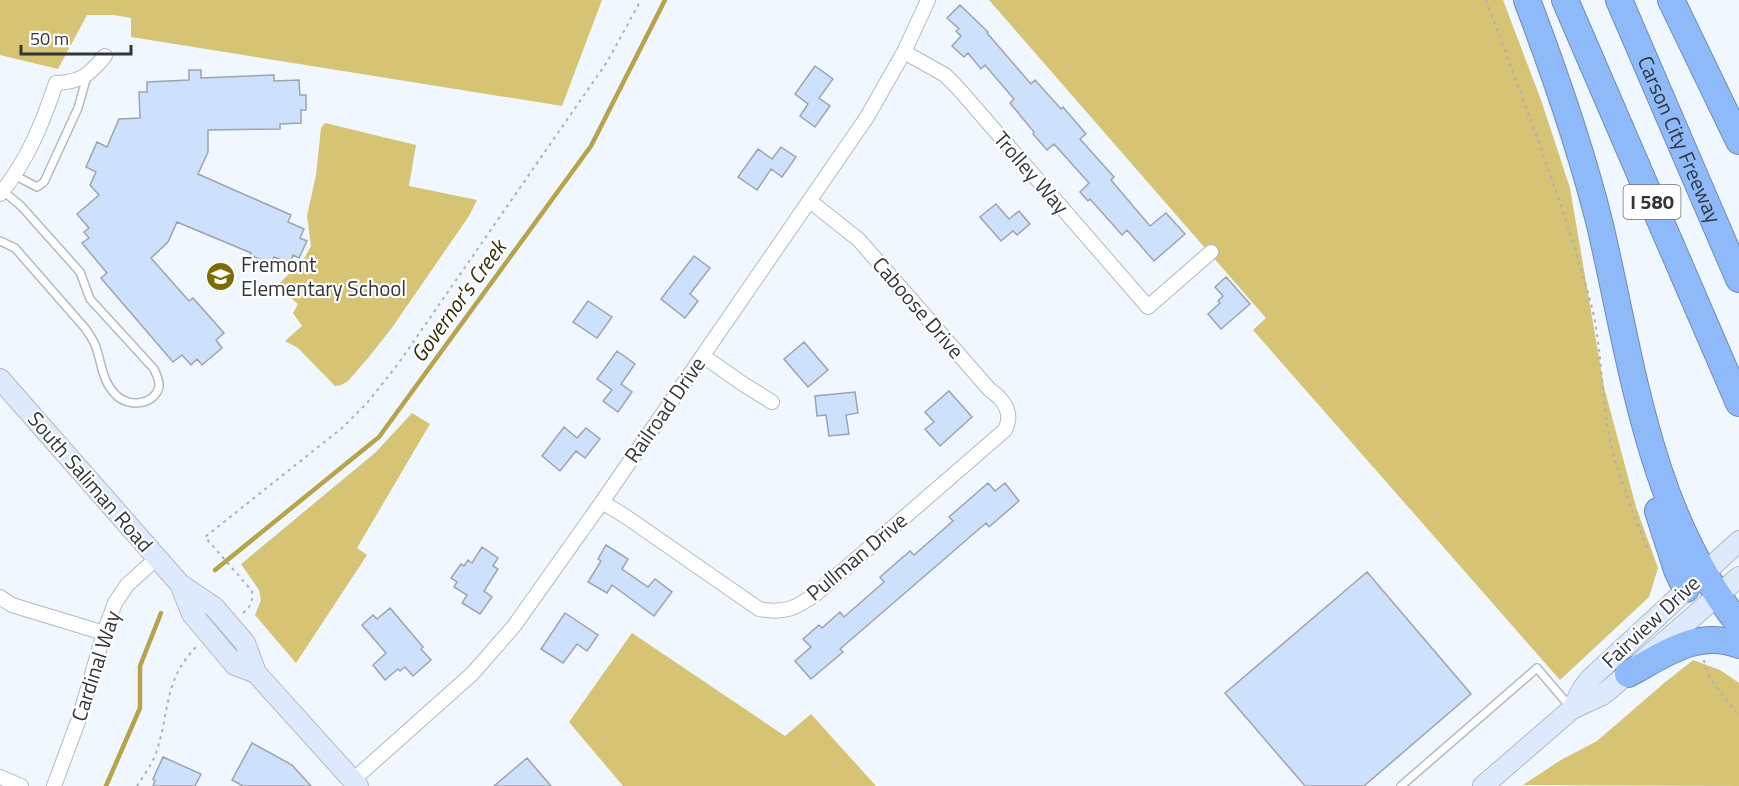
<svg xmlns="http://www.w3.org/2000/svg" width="1739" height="786" viewBox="0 0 1739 786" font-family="'Titillium Web',sans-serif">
<rect width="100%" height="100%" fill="#f1f7ff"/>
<path fill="#d6c373" d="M0,0H602L562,106L131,37V18L114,15H87L58,69L0,55Z
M989,0H1503L1541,100L1570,188L1604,387L1636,507L1658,568L1649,597L1560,680L1253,330L1266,318Z
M325,123L416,145L409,186L477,200L469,216L391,329L368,358L348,381L341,385L335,386L298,348L285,341L302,326L293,313L298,304L277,286L304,259L311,246L307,216L316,175L321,128Z
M412,413L430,424L357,548L367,555L296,663L255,615L261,600L259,590L241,564L376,452Z
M632,633L785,736L811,714L876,786H623L569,722Z
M1693,660L1720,670L1739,683V786L1523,785L1561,760L1597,741L1663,684Z"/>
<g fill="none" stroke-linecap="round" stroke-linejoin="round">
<path stroke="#b7a34b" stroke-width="4.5" d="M215,570L379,437L591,146L665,0
M106,786L140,708V666L161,613"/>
</g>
<path fill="#cde0fc" stroke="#9da4ad" stroke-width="1.5" d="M960,5L988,32L987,33L1031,84L1035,80L1061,109L1063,107L1086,134L1080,139L1114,177L1111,180L1150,226L1166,213L1185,234L1154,261L1127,230L1122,235L1090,199L1088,201L1080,192L1089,183L1054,144L1047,150L1033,134L1034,132L1010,103L1014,99L985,65L981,69L968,53L964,57L952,46L961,36L956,31L959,29L947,18Z
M815,66L833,79L819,98L830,106L815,127L800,116L808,104L795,94Z
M189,70H201V78L274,75V81L299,80L300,95H306V110H301V123L280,124V129L208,130V152L198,174L291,215L288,222L304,229L300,238L307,241L299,258L293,255L290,263L274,257L271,264L250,255L251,253L177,222L168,242L151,258L189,301L193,298L224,333L216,340L222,348L202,365L197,359L191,365L182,355L173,362L101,278L107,273L82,243L89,238L84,232L89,228L77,214L99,195L90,185L96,172L86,167L97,142L107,147L119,119L140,118L139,92H147V82L189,80Z
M781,147L796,157L782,177L771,169L757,190L738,177L758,149L772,159Z
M996,204L1009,219L1019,211L1030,224L1017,235L1013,231L1001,241L980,217Z
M694,256L710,268L690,294L698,301L685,318L661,299Z
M1226,277L1250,304L1221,329L1208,314L1220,303L1218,301L1223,296L1215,287Z
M588,301L612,317L597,338L573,322Z
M804,342L828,370L808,387L784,359Z
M617,351L635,364L621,384L632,392L618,412L603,401L612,390L597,379Z
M949,391L972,417L940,446L925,429L934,422L925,412Z
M855,392L858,413L846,415L849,434L829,436L826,415L817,416L815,396Z
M564,427L577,438L586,428L600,439L585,458L576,451L560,471L542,456Z
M988,483L995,491L1005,483L1019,501L989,527L986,523L942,561L840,649L843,652L811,679L795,661L811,647L803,639L819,625L822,628L840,612L844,617L884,582L880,577L910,551L914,555L953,521L949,517Z
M606,545L628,559L622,569L648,587L655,579L672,592L654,616L612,585L607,593L588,582L601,561L598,559Z
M482,547L498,558L493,566L498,569L484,591L492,597L480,614L462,603L467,595L454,587L457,582L451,578L461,564L464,566L468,560L472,563Z
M1367,572L1471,694L1364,786H1305L1225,693Z
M390,608L423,647L421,649L431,660L413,676L405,667L400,671L398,669L385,680L373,665L386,653L362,625L373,615L377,619Z
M565,613L598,635L587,651L577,644L563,663L541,649Z
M252,743L292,765L311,786H243L232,780Z
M163,757L201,774L195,786H153L155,781L153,779Z
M527,758L551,786H494Z"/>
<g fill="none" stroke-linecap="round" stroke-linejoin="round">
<defs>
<path id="service" d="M14,175L37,187L44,182L78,108L87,76
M0,241L15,248L84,327C89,333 93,340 96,347C102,365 102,381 116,395C127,407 154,406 159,387C160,381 156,374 154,369L90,299L80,272L21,206L3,191
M1401,786L1537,668L1571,708"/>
<path id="minor" d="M904,52L945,75L958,88L1148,307L1211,252
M0,194C27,162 43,122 56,83C81,82 89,75 105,56
M703,356L743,384L772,402
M602,502L625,516L759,609C786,614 796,608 817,593L1005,430C1014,412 1003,399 989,389L859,240L810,201
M0,597L12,605L104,633
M0,777L21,786
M353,780L472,674L514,626L602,502L867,117L904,52L928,0
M54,786L80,716L104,633L115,603L127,585L157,558"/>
<path id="secondary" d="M0,379L180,584L214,607L245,643L256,673L358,786
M180,584L192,614L235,665L256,673
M1572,709L1583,688L1591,678L1739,541
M1483,786L1572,709L1602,695L1611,688L1739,577"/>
<g id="motorway">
<path d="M1527,0C1555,74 1581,148 1600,225C1632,361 1648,511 1739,624"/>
<path d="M1565,0L1739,403"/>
<path id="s1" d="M1619,0L1739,279"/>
<path d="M1671,0L1739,141"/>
<path d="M1658,511L1677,570L1686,589"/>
<path d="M1628,674C1664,655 1696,629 1739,645"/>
</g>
</defs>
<use href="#service" stroke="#b3b9c3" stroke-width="10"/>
<use href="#minor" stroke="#b3b9c3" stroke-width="16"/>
<use href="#secondary" stroke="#b3b9c3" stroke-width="22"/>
<use href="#motorway" stroke="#6e8bb6" stroke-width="28"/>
<path stroke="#acb1b7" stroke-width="2" stroke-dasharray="3 4.5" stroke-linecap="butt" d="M1486,0C1523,101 1563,201 1591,304C1602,346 1601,393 1609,435C1617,475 1633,512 1648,550
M243,613C251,607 253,600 252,591L205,537L342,428L367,403L398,364L607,62L641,0
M1704,660C1706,679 1728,700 1739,716
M137,786C143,776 152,765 156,753C170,712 163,680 197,646"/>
<use href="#service" stroke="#fff" stroke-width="7"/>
<use href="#minor" stroke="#fff" stroke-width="14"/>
<use href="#secondary" stroke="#ddeafe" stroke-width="20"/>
<use href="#motorway" stroke="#8ebafa" stroke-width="26"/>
</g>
<defs>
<symbol id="school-disc" viewBox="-11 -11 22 22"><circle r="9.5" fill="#7e6b04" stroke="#fff"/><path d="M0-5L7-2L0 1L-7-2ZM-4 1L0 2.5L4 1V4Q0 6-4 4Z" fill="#fff"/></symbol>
</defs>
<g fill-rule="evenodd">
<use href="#school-disc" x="204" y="260" width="33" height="33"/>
</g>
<g text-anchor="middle" stroke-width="4.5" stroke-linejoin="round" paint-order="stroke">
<rect fill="#fff" stroke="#707274" stroke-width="1.5" x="1623.5" y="185" width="57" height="34" rx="4.5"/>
<g font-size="20" font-weight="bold" fill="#323539">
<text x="1652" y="209">I 580</text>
</g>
<g font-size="21" fill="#323539" stroke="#fff">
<text dy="7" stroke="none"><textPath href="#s1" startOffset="152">Carson City Freeway</textPath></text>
<text transform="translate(1031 173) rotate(49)" y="7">Trolley Way</text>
<text transform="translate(918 308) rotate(49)" y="7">Caboose Drive</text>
<text transform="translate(665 410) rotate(-55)" y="7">Railroad Drive</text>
<text transform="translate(90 482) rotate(49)" y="7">South Saliman Road</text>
<text transform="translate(857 557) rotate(-40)" y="7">Pullman Drive</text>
<text transform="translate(1651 622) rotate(-43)" y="7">Fairview Drive</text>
<text transform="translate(96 666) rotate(-72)" y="7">Cardinal Way</text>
</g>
<g font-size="21" fill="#323539" stroke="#fff" text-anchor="start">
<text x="241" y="272">Fremont<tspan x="241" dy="24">Elementary School</tspan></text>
</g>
<g font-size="22" font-style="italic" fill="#332a03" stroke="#fff">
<text transform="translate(458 301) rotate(-54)" y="8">Governor's Creek</text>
</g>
</g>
<path d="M21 45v9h110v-9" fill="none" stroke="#323539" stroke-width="3"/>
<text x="30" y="45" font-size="18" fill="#323539" stroke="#ffffff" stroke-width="4.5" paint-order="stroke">50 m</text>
</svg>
